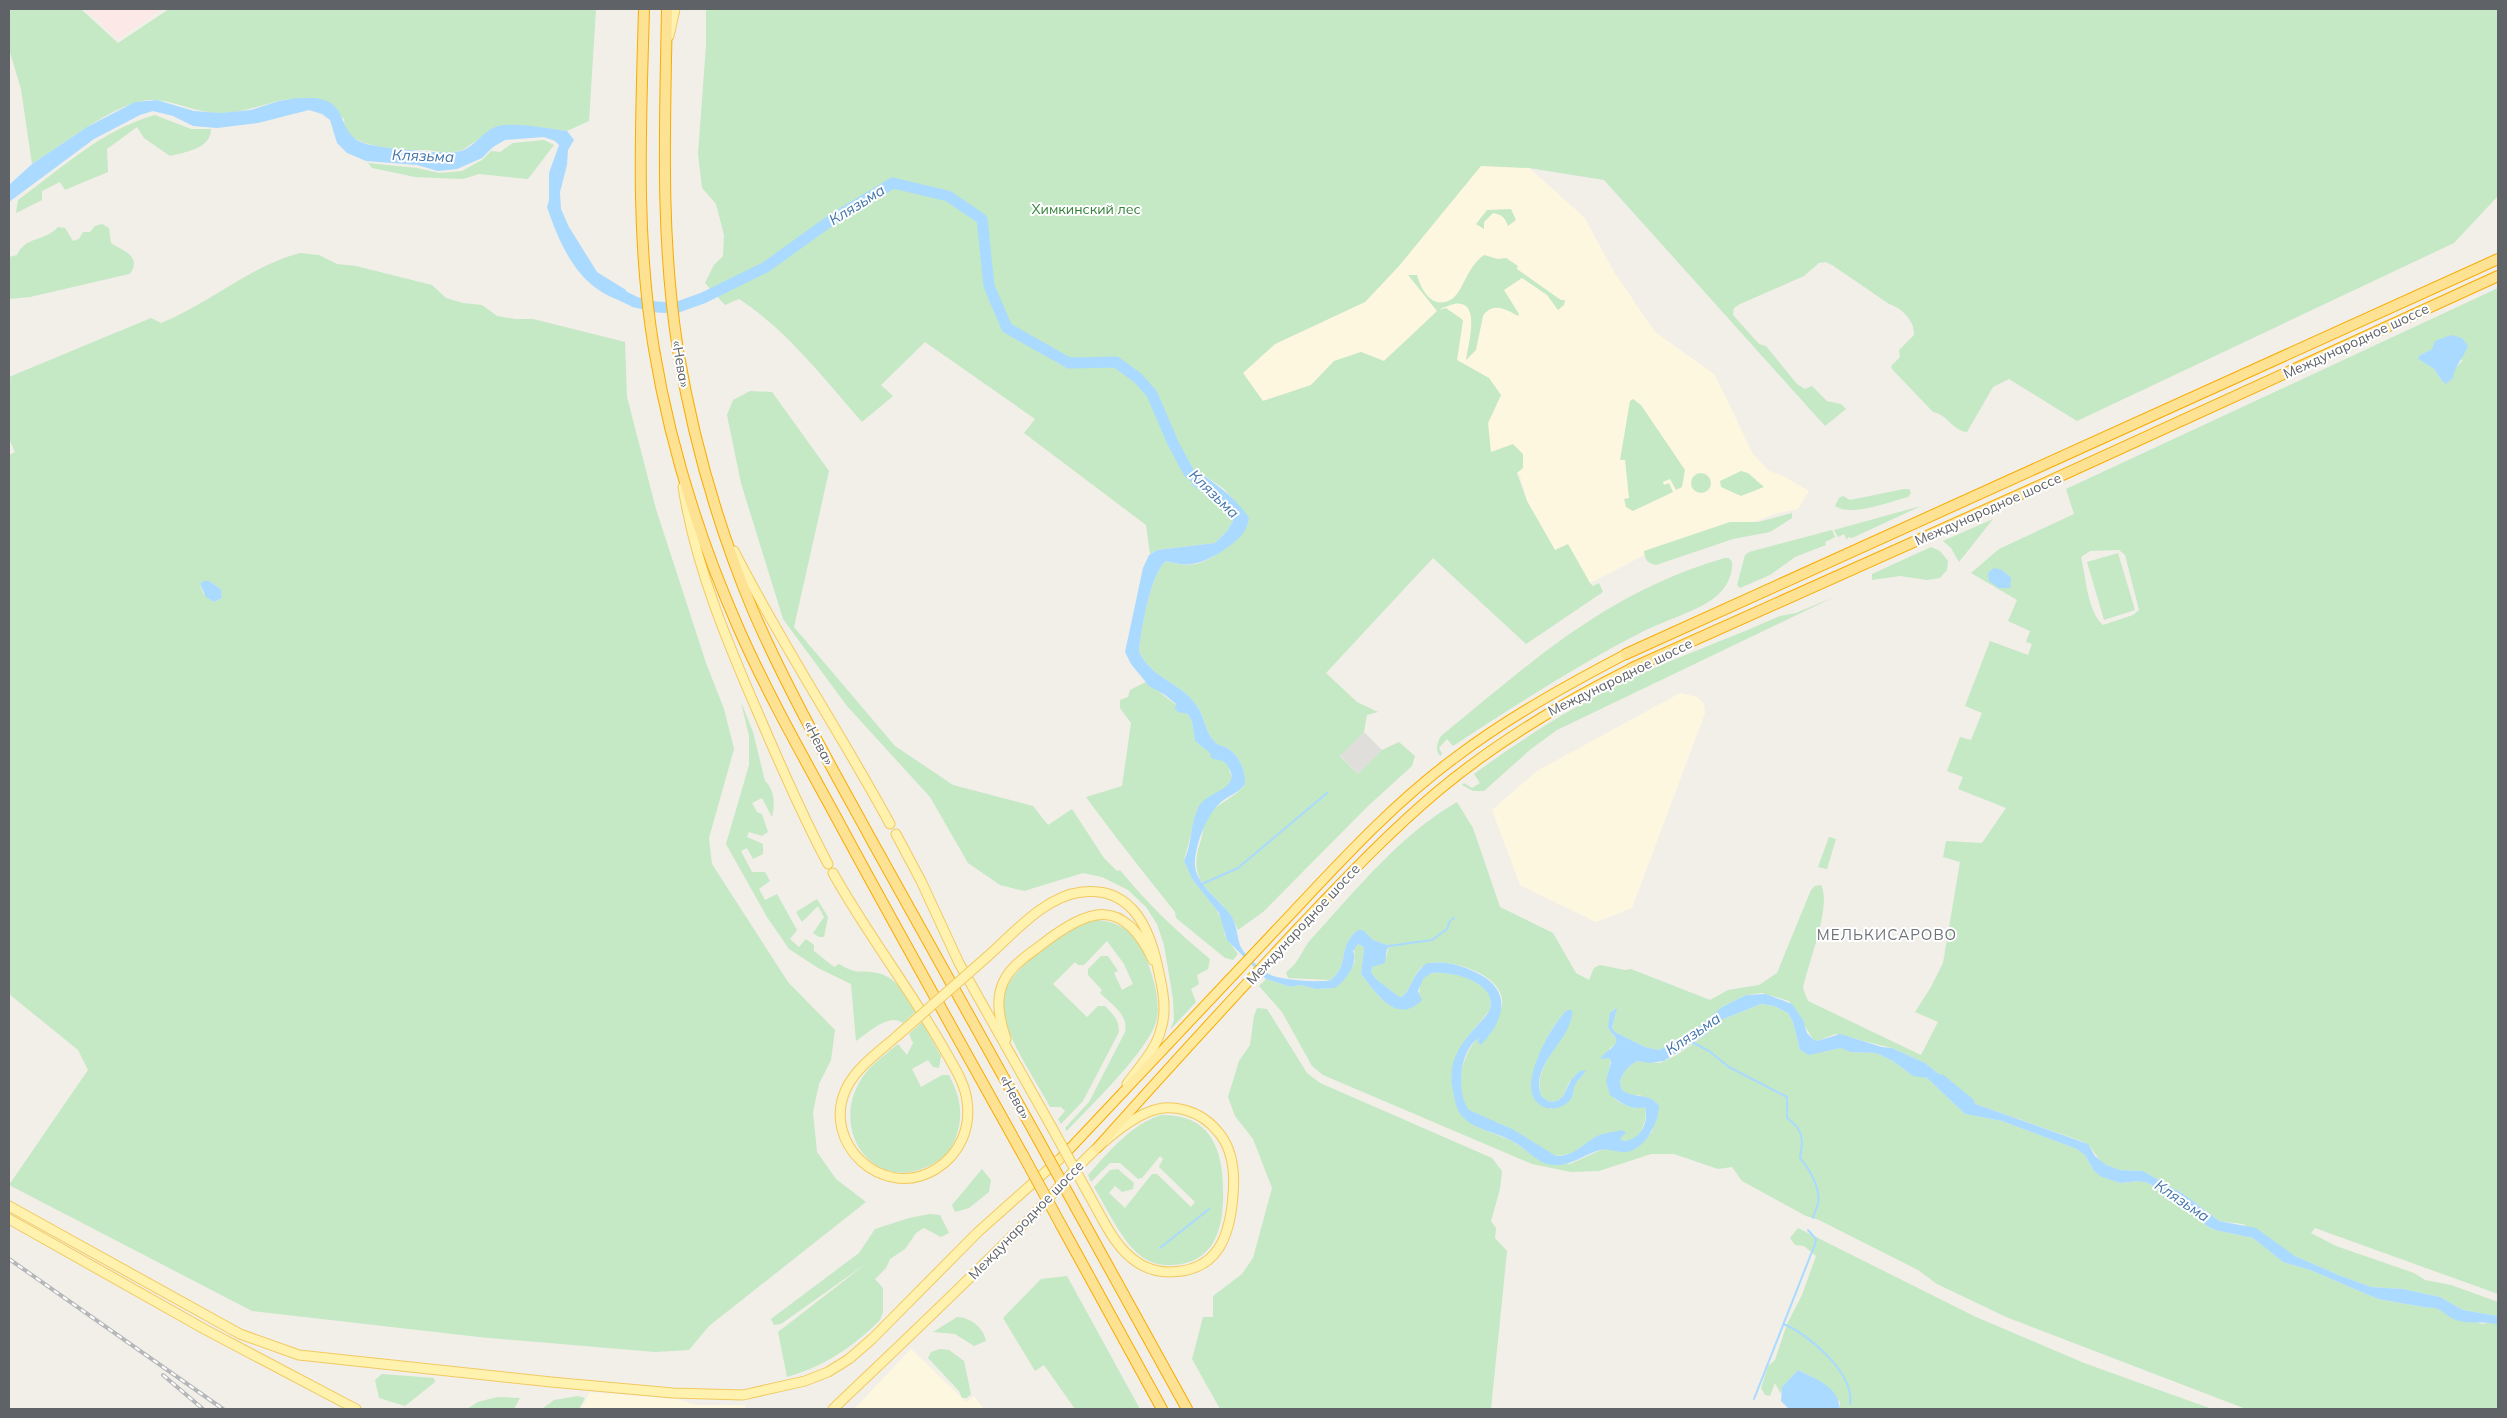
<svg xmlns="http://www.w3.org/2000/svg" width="2507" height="1418" viewBox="0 0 2507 1418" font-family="Mulish,sans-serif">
<rect width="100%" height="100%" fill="#f1efe8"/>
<path fill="#fef7e0" d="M1481,165L1529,168L1584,217L1614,272L1655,332L1715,375L1753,454L1769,471L1783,476L1809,491L1798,509L1775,514L1700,541L1666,544L1590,583L1568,544L1555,550L1527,501L1520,476L1490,453L1488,423L1501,395L1489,378L1457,360L1463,321L1403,343L1384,361L1361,352L1334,361L1311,385L1262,401L1243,373L1275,344L1365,302L1399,266Z
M1680,693L1697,697L1704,704L1705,713L1632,908L1596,922L1520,885L1492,810L1537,771Z
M911,1349L966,1402L974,1396L984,1409H854Z
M590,1392L677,1399L696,1405H744L747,1409H581Z"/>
<path fill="#e0deda" d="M1364,732L1382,750L1358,774L1340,755Z"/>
<path fill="#fce8e6" d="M86,9H162L118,39Z"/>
<path fill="#c5e8c5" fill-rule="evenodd" d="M9,9H81L118,43L169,9H596L589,121L567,131L528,126L495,127L463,150L448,153L428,150H394L364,143L352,137L345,129L344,119L320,99C306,99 292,98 278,101C259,106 243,112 223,113C199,114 178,102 156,100C121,97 62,146 32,164L21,89L9,49Z
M706,9H2498V196L2454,243L2077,421L2009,379L1993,387L1967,432C1953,431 1947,414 1933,412L1892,369L1891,366L1900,357L1899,350L1914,335C1915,321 1902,308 1889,304L1832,265L1826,262L1819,263L1804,276L1740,304L1734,308L1733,315L1759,344L1766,346L1797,384L1805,389L1812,386L1827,401L1841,404L1846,409L1825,426L1604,180L1529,168L1481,166L1399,266L1365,302L1275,344L1243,373L1263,401L1311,385L1334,361L1361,352L1384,361L1437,311L1408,275H1417C1421,290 1433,311 1452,299C1464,290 1466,268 1484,255L1498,259L1506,258L1518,266L1517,269L1561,300H1565L1564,305L1558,310L1547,295L1522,278L1504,290L1519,314L1518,316C1507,310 1493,301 1483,316L1476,350L1466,360C1468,344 1482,299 1454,304C1448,306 1444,307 1439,310L1446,308L1463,320L1457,360L1489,378L1501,395L1488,423L1491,452L1513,444L1523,454V468L1517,473L1527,501L1555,550L1568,544L1590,583L1593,586L1599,583L1603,592L1526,644L1433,558L1326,673L1357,702L1378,712L1367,715L1364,732L1340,756L1358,774L1382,750L1399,742L1415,756L1412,766L1368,806L1263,912L1238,930C1225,892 1184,891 1200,843C1203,835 1203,825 1207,817C1217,802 1235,799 1245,784C1246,772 1240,757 1230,750C1225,745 1219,747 1214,741C1205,731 1204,716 1197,706C1181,682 1150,678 1139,651C1141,630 1150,574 1166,561C1210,575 1223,547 1249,518L1224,489L1201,473L1191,484C1207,493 1224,504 1233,521L1227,531L1215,543L1157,550L1150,554L1146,525L1024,433L1035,419L925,342L881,385L893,396L862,422C824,379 787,330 739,299L725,305L705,283L714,265L723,256L724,235L716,204L702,188L698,154L706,46Z
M155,115L191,129H211C211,149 185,152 170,156L144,138L137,127L107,149L108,172L65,190L60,182L42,191V200L16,213L18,200C61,169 103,129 155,115Z
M544,140L554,145L528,179L479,174L463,179L415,177L372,168L368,163L417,168L439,173L462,171L482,160L491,151L500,152L513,143Z
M1511,209L1516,220L1508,226C1505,217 1502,215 1493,213L1484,222V229L1476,224L1487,210Z
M102,224L109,228L111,243C121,250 140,255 132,271L129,274L30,297L9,299V257L17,255C25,236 45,242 58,227L65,228L73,241L79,239L83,232H90L95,226Z
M300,253L319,255L337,264L356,266L432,285L446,298L463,303L482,305L497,316L515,319H533L625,342L627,397L656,509L706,663L724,709L734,749L709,838L712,864L788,982L835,1030L831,1060L819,1084L813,1112L817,1152L836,1179L866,1202L709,1326L689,1350L655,1352L479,1337L252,1311L9,1185L88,1070L78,1050L9,994V455L15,452L9,439V377L151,318L161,323C209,304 250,266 300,253ZM203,581H209L221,589L222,598L214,602L203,593L200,585Z
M2498,288V1294L2315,1228L2311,1233L2336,1246L2414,1273L2425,1280L2451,1285L2498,1302V1316L2463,1310L2440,1297L2403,1289L2371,1287L2341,1276L2295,1256L2243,1224L2219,1221L2185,1195L2143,1171L2120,1170L2110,1167L2102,1163L2091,1148L2084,1142L1970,1102L1955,1092L1944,1078L1925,1063L1892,1048L1835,1034L1817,1041L1813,1039L1789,1001L1762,993L1746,995L1722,1007L1691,1034L1659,1050L1645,1047L1615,1032L1612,1029L1616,1007L1613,1010L1608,1027L1616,1039V1044L1609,1049C1609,1054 1611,1060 1610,1064C1607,1082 1603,1094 1623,1104C1632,1108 1636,1109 1645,1106C1649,1121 1637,1150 1619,1138L1618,1131L1595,1137L1575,1153L1556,1156C1541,1153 1526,1138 1513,1130C1500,1122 1483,1120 1470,1111C1450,1096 1463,1051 1479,1037L1489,1036L1502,1006C1507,976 1454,959 1431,963C1412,967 1414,987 1402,997L1398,996L1376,979L1371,972L1372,967L1386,958L1389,946L1373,940L1358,930C1337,947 1350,964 1331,980L1288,978L1286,972C1300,963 1302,948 1313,937C1357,889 1400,835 1457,802L1473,828L1500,907L1553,933L1576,973L1589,980L1594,968L1600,965L1625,970L1631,969L1710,1000L1728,990L1759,985L1777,973L1811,890L1815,886L1821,885C1832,906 1808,963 1803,988L1808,1001L1921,1055L1938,1022L1915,1012L1931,987L1943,963L1960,862L1943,857L1946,841L1982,843L2006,808L1958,789L1963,777L1947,771L1960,737L1971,740L1982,713L1965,706L1990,641L2028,655L2032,644L2026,642L2030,631L2008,621L2017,600L1971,573L1999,549L2074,514L2066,489ZM2432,349L2463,360L2453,371V378L2442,381L2434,369L2418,359L2420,355ZM2119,550L2125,555L2139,610L2133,615L2103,625C2087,611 2086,577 2081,557L2090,551ZM1567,1010H1572C1570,1038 1529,1068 1542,1097L1550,1102C1565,1101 1564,1091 1570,1081L1585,1073L1575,1084L1572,1098L1551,1109L1531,1088C1534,1064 1549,1027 1567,1010Z
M750,391L772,392L829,471L794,627L895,746L953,785L1033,806L1048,825L1072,809L1104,858L1117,871L1120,870C1147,903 1176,931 1210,959L1208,969L1197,975L1199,984L1191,989L1196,1002L1170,1030L1174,1020L1173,999L1164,945L1157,924L1146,907L1128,890L1102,877L1083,873L1024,891L1000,885L968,863L930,797L847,706L783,619L741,483L727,415L733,400Z
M1633,399L1641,405L1685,470L1682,487L1676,490L1670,479L1663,482L1664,485L1669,483L1673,492L1633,511L1626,507L1624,499L1629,498L1625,460H1620L1630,401Z
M1741,471L1748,473L1764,487L1741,496L1721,487L1720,481Z
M1691 483a10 10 0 1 1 20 0a10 10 0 1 1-20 0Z
M1904,489H1909L1911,493L1908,497C1889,502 1852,517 1835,506L1839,498L1843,496L1850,500Z
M1921,506L1852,538L1848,537L1847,540L1844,534L1838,537L1834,530Z
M1792,513V518L1770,532L1733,539L1656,565C1647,563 1645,560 1644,551L1730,522H1758Z
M1993,519L1959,562L1951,548L1943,541Z
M1832,530L1835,537L1825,542L1826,545L1795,557L1770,575L1740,588L1737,585L1745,555L1749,552Z
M1931,547L1940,551L1948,561L1947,570L1940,578L1927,580L1900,576L1872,580V574Z
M2118,553L2135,610L2104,620L2087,562Z
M1725,558H1729L1732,562C1733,576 1725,590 1714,598C1696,612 1663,621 1642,632C1577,665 1515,706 1453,746L1447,739L1439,748L1442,754L1440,756C1435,749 1437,743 1441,736C1534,660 1607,592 1725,558Z
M1834,597L1557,730L1531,749L1484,791H1473L1462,785L1464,783L1472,788L1480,783L1474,774C1523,738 1575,705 1630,679C1679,656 1731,638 1780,616L1796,613Z
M1146,682L1188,714L1192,722L1195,741L1228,765L1232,779L1227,786L1197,810L1184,861L1192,879L1216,909L1223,922L1225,936L1238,954L1233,960L1225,958L1176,918L1175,912C1145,874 1115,837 1086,797L1122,786L1131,723L1120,708V700L1128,697L1130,690Z
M741,702L753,732L765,781C775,790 775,805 772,817L762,798L752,803L757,812L762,814L768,832L762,836L749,832L747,837L763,844V854L753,859L747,848L741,851L752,872H765L770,881L759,889L765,900L777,894L797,930L790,939L799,947L806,939L814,945V951L834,967L839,964C859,976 858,969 877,973C896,976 907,997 915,1012L903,1023C889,1012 868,1033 856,1041L851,984L818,968L789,949L767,917L726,844L749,765V736Z
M1829,837L1836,839L1827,869L1818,867Z
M817,899L828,917L824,937H819L813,933L824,917L818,906L802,922L796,912Z
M1096,920C1119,921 1137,933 1145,955C1152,973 1162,1003 1156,1022C1147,1052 1090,1106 1067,1131L1065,1128L1089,1102L1125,1032C1129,1015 1112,1005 1100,993L1102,990L1088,975V969L1101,956H1108L1118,971L1114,973L1122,990L1133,984L1124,964L1107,941L1084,965H1078L1075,962L1053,984L1087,1017L1098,1006H1105C1113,1015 1119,1019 1119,1032L1083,1101L1061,1124L1058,1119L1065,1111L1061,1107H1050C1036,1080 999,1029 1003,999C1006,979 1023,966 1037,954C1056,939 1072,926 1096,920Z
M1358,944L1364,947L1361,974C1375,992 1393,1021 1419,1003C1420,991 1417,979 1431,973C1447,971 1486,978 1490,998C1491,1002 1490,1007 1490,1010L1468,1036L1451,1079L1477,1127L1512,1141L1540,1160L1570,1164L1603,1149H1634L1652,1132L1659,1110L1640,1095L1631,1096L1623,1091C1615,1079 1627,1067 1637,1061L1660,1063L1677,1055L1705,1035L1721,1020L1761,1004L1774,1006L1788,1013L1793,1022L1800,1050L1823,1052L1841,1048L1850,1052L1876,1053L1893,1061L1909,1073L1927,1078L1965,1114L2002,1121L2077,1149L2085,1155L2094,1171L2120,1183L2139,1181L2148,1183L2175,1199L2207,1226L2215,1230L2253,1238L2283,1262L2310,1270L2378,1299L2429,1308L2434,1306L2482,1324L2491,1322L2498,1325V1409H2246L2006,1317L1937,1284L1918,1270L1819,1220L1806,1216L1742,1181L1732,1167L1718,1169L1674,1154H1651L1599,1171L1571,1172L1532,1164L1323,1075L1312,1066L1282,1012L1259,986L1266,979L1291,987L1301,985L1316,989L1335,988L1345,978L1355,962L1354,948Z
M1257,1008L1267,1009L1307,1073L1320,1083L1492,1158L1502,1171L1500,1189L1491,1221L1496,1228L1495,1238L1507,1251L1491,1409H1220L1192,1359L1203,1317H1213V1296L1242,1274L1253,1258L1272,1188L1253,1139L1235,1116L1228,1097L1239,1061L1250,1045L1254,1016Z
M922,1022L941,1056L939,1068L933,1067L928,1060L912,1069L921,1087L942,1075H949C960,1096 964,1115 956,1137C951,1151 943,1158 931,1165C873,1195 828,1129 862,1078C871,1064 885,1055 898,1044L907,1055L913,1043L909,1034Z
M1161,1115C1209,1114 1223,1147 1223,1190C1224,1226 1216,1263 1173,1265C1161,1266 1150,1263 1141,1256C1122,1242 1106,1207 1094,1187L1110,1170L1118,1169L1134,1183L1133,1189L1122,1192L1115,1186L1109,1193L1125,1208L1152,1174H1157L1191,1207L1195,1202L1159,1167L1163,1159L1160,1156L1142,1178L1138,1179L1120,1163H1110L1091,1182L1088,1175C1109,1152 1130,1125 1161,1115Z
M982,1169L991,1180L989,1192L969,1208L955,1212L952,1205Z
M930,1214L940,1215L949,1233L941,1237L924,1228L916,1233L905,1249L890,1259L886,1268L875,1279L883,1288V1312L880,1320C853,1347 825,1366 787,1377L778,1332L867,1263L781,1324L774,1325L771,1319L859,1253L875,1229L909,1218Z
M1798,1228L1976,1317L2084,1363L2212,1409H1840V1402L1811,1376L1798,1370L1782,1387L1781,1394L1775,1383L1770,1396L1765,1395L1761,1388L1768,1366L1775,1360L1787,1324L1802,1295L1816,1256L1804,1246L1795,1245L1790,1238Z
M1067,1276L1140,1409H1075L1044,1365L1035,1371L1003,1318L1041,1279Z
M957,1317C970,1317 984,1328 986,1341L974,1346L955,1334L933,1332Z
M940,1349L949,1350L964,1361L971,1394L967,1398H962L959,1391L928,1358L931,1352Z
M382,1374L434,1378L435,1382L405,1406L379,1398L375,1380Z
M578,1396L585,1398L579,1409H542L554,1400Z
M497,1397L520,1398L514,1409H467L478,1402Z"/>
<path fill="#aadaff" d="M297,98C304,99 313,97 320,99C350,105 336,135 366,144C381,148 451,156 464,150C475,145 483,132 495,127C511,121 549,129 567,131L574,140L568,150L567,165L560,192L561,209L569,227L597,272L626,290V302C580,291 561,248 547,207L549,200V173L559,145L555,141L544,137L505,140L493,147L482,158L457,169L438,171L417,165L366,161L347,153L337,143L330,120L322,114L309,110L258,123L217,128L193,126L173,116L153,111L140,115L94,139L9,202V185L32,164L87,127L135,102L157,100L194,111L221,113L251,110L279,101Z
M2451,335L2462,338L2468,346C2464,357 2454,367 2453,378L2446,384L2442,381L2434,369L2418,359L2420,355L2432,349L2435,341Z
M1201,473C1219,487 1236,498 1249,518C1246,536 1235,542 1221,552C1201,564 1189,568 1166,561C1150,574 1141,631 1139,651C1150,678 1181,682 1197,706C1204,716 1205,731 1214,741C1219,747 1225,745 1230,750C1240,757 1246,772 1245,784C1238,794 1229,795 1221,802C1207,814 1196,843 1195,861C1193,882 1218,898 1230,914C1239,927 1236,939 1242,949C1247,957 1262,971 1271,975C1282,980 1320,983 1331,980C1351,963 1336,948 1358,930H1363L1373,940L1390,946L1387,949L1385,963L1372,967L1371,972L1376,979L1398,996L1402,997C1413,987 1411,975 1427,963C1434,963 1440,962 1446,963C1455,964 1465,967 1473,971C1512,988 1507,1017 1481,1045L1478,1042L1479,1038C1460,1049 1455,1092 1469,1110L1512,1129L1556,1156C1574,1156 1581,1146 1595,1137C1602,1133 1614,1132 1622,1130L1626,1133L1620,1138L1624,1141C1641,1140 1649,1122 1645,1107C1632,1111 1621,1103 1610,1095L1606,1081L1611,1062L1609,1058L1600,1059C1604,1051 1621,1046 1615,1037C1613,1033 1610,1032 1608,1027L1610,1013L1617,1007L1612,1028L1615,1032L1645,1047L1659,1050L1691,1034L1722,1007L1746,995L1766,994L1792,1004L1803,1020L1807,1033L1813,1039L1817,1041L1840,1034L1882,1047L1892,1048L1925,1063L1944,1078L1955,1092L1970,1102L2088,1144L2095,1156L2106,1165L2120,1170L2143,1171L2185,1195L2219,1221L2256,1228L2295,1256L2341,1276L2371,1287L2403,1289L2440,1297L2463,1310L2498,1316V1325C2485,1320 2470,1325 2456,1320C2445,1316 2439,1305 2429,1308L2378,1299L2310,1270L2283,1262L2253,1238L2215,1230L2207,1226L2175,1199L2148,1183L2139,1181L2120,1183L2102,1177L2094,1171L2085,1155L2077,1149L2002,1121L1965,1114L1927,1078L1913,1076L1893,1061L1876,1053L1850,1052L1841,1048L1809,1055L1800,1050L1793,1022L1788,1013L1774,1006L1761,1004L1721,1020L1705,1035L1664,1061L1650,1063L1637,1061C1627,1067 1615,1079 1623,1091C1635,1099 1650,1092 1659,1106C1659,1122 1645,1150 1626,1152C1615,1153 1608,1147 1597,1151C1579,1157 1567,1169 1547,1164C1534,1160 1524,1147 1512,1141C1496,1132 1474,1130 1462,1116C1456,1109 1455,1100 1453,1091C1447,1065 1458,1046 1476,1027C1480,1022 1488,1015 1490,1009C1497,981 1451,971 1431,973L1423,979L1418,991L1422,1000C1397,1026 1376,993 1361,974L1364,947L1358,944L1353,951C1359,963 1345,981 1335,988L1316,989L1301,985L1291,987L1266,979L1227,940L1219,913L1192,879L1184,861C1192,844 1190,825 1198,808C1205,792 1239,790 1230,770C1228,766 1226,763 1222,761C1218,759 1215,760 1211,758L1210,753L1195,741L1192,722L1188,714L1178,712L1175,709L1176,704L1165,695L1149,686L1131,664L1125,652L1143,568L1149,555L1157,550L1215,543L1227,531L1233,521L1221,505L1191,484Z
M1994,568L2002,570L2011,578L2010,588H1999L1989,581L1988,573Z
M203,581H209L221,589L222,598L214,602L206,597L200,584Z
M1567,1010H1572C1575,1038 1527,1065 1542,1097L1550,1102C1564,1101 1564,1093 1569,1084C1571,1079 1576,1075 1580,1071L1586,1070C1584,1076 1578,1079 1575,1085C1573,1090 1574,1096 1570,1100C1557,1115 1533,1110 1531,1088C1530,1066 1552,1024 1567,1010Z
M1798,1370C1816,1379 1838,1386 1840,1409H1789L1781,1401L1782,1387Z"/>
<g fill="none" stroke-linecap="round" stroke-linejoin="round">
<path stroke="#aadaff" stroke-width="2" d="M1202,884L1238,868L1327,793
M1389,946L1432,940L1447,929L1450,921L1454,918
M1692,1042L1709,1051L1729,1067L1787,1097V1118C1803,1129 1804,1139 1800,1158C1809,1168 1821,1189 1818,1203C1817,1208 1814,1213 1813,1218
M1160,1248L1209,1209
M1783,1324C1808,1333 1855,1374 1850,1404
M1754,1399L1815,1244L1816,1239L1808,1230"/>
<path stroke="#aadaff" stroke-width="11" d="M613,291L635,302L656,307L675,308L703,298L766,267L834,218L893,183L948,196L982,219L989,286L1007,328L1069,363L1116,362L1138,378L1152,394L1173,443L1189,473L1208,487
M1941,1080L1969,1103"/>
<defs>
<path id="primary" d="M669,36L675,9
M683,487C696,569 728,644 761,720C782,769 803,817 828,864
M734,551C782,645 840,732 890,824
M896,834L921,881L959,963L1051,1126
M833,873C867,934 910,989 944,1049C953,1065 965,1083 967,1101C971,1128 960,1154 936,1169C883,1202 819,1142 847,1087C858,1066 880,1051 897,1036
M988,956C1014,933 1045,896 1082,892C1134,886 1151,932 1159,973C1163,991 1167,1011 1161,1029C1156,1050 1139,1067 1127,1084
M1006,1039C1000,1021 995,1001 1003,983C1010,966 1027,956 1041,945C1089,908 1123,896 1153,960
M9,1206L240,1334L299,1355L551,1382L673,1393L743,1395L805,1381L828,1372L849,1359L872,1339L978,1232L1062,1157
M9,1219L206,1330L356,1409
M833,1409C899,1346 965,1284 1029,1219C1062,1185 1103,1133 1146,1113C1172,1101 1202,1111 1219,1133C1233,1150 1235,1173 1233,1195C1230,1236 1218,1272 1169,1272C1153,1272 1138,1265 1126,1253C1110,1237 1100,1214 1089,1195"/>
<path id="trunk" d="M1097,1148C1163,1074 1230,1001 1298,928C1343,881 1388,833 1438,791C1498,741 1563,702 1632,668
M1062,1157C1132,1082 1204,1007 1274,932C1332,871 1388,807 1456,757C1509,717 1567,685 1626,654"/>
<path id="motorway" d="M644,9C641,122 635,236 654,349C670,445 699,538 738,627C770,700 811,770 849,841C906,946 965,1051 1023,1155
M667,9C665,123 660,237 678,350C693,439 719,530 754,613C788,691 831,766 872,841C927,941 983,1040 1038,1139
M1626,654L2498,259
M1632,668L2032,489L2498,276
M1076,1208L1187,1409
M1061,1225L1162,1409"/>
</defs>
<use href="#primary" stroke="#f2c960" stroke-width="11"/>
<use href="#trunk" stroke="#f9ab00" stroke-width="11"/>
<use href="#motorway" stroke="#f9ab00" stroke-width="12"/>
<use href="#primary" stroke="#fff2af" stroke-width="9"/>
<use href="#trunk" stroke="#feeaa1" stroke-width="9"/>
<use href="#motorway" stroke="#fde293" stroke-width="10"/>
<defs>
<path id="rail" d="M9,1259L223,1409
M163,1375L203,1409"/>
</defs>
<use href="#rail" stroke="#b6b7b8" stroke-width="4"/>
<use href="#rail" stroke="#fff" stroke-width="2" stroke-dasharray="5.5" stroke-linecap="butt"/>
<defs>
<path id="primary-bridge" d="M897,1036L988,956
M1051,1126L1089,1195"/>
<path id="motorway-bridge" d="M1038,1139L1076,1208
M1023,1155L1061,1225"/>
</defs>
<use href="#primary-bridge" stroke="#f2c960" stroke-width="11" stroke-linecap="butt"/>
<use href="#motorway-bridge" stroke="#f9ab00" stroke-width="12" stroke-linecap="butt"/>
<use href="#primary-bridge" stroke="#fff2af" stroke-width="9"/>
<use href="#motorway-bridge" stroke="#fde293" stroke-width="10"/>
</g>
<g text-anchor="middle" stroke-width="4" stroke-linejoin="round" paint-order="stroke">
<g font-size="14" fill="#348238" stroke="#fff">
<text x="1086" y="214">Химкинский лес</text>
</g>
<g font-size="14" fill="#5f6368" stroke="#fff">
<text transform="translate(2356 341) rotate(-25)" y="5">Международное шоссе</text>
<text transform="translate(681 364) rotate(80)" y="5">«Нева»</text>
<text transform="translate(1988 509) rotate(-24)" y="5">Международное шоссе</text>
<text transform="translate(1620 677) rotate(-26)" y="5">Международное шоссе</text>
<text transform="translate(819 743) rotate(62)" y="5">«Нева»</text>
<text transform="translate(1303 924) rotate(-47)" y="5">Международное шоссе</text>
<text transform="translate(1015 1097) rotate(61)" y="5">«Нева»</text>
<text transform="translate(1026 1220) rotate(-46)" y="5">Международное шоссе</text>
</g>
<g font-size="15" font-style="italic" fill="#4174aa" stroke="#fff">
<text transform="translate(423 156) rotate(2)" y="5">Клязьма</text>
<text transform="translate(857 205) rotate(-32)" y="5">Клязьма</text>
<text transform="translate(1214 494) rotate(44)" y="5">Клязьма</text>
<text transform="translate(1693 1034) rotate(-34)" y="5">Клязьма</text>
<text transform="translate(2182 1201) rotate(34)" y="5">Клязьма</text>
</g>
<g font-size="15" letter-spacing="1" fill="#70757a" stroke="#fff">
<text x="1887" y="940">МЕЛЬКИСАРОВО</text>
</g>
</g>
<rect width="2507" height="1418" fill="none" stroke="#5f6368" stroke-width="20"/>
</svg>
